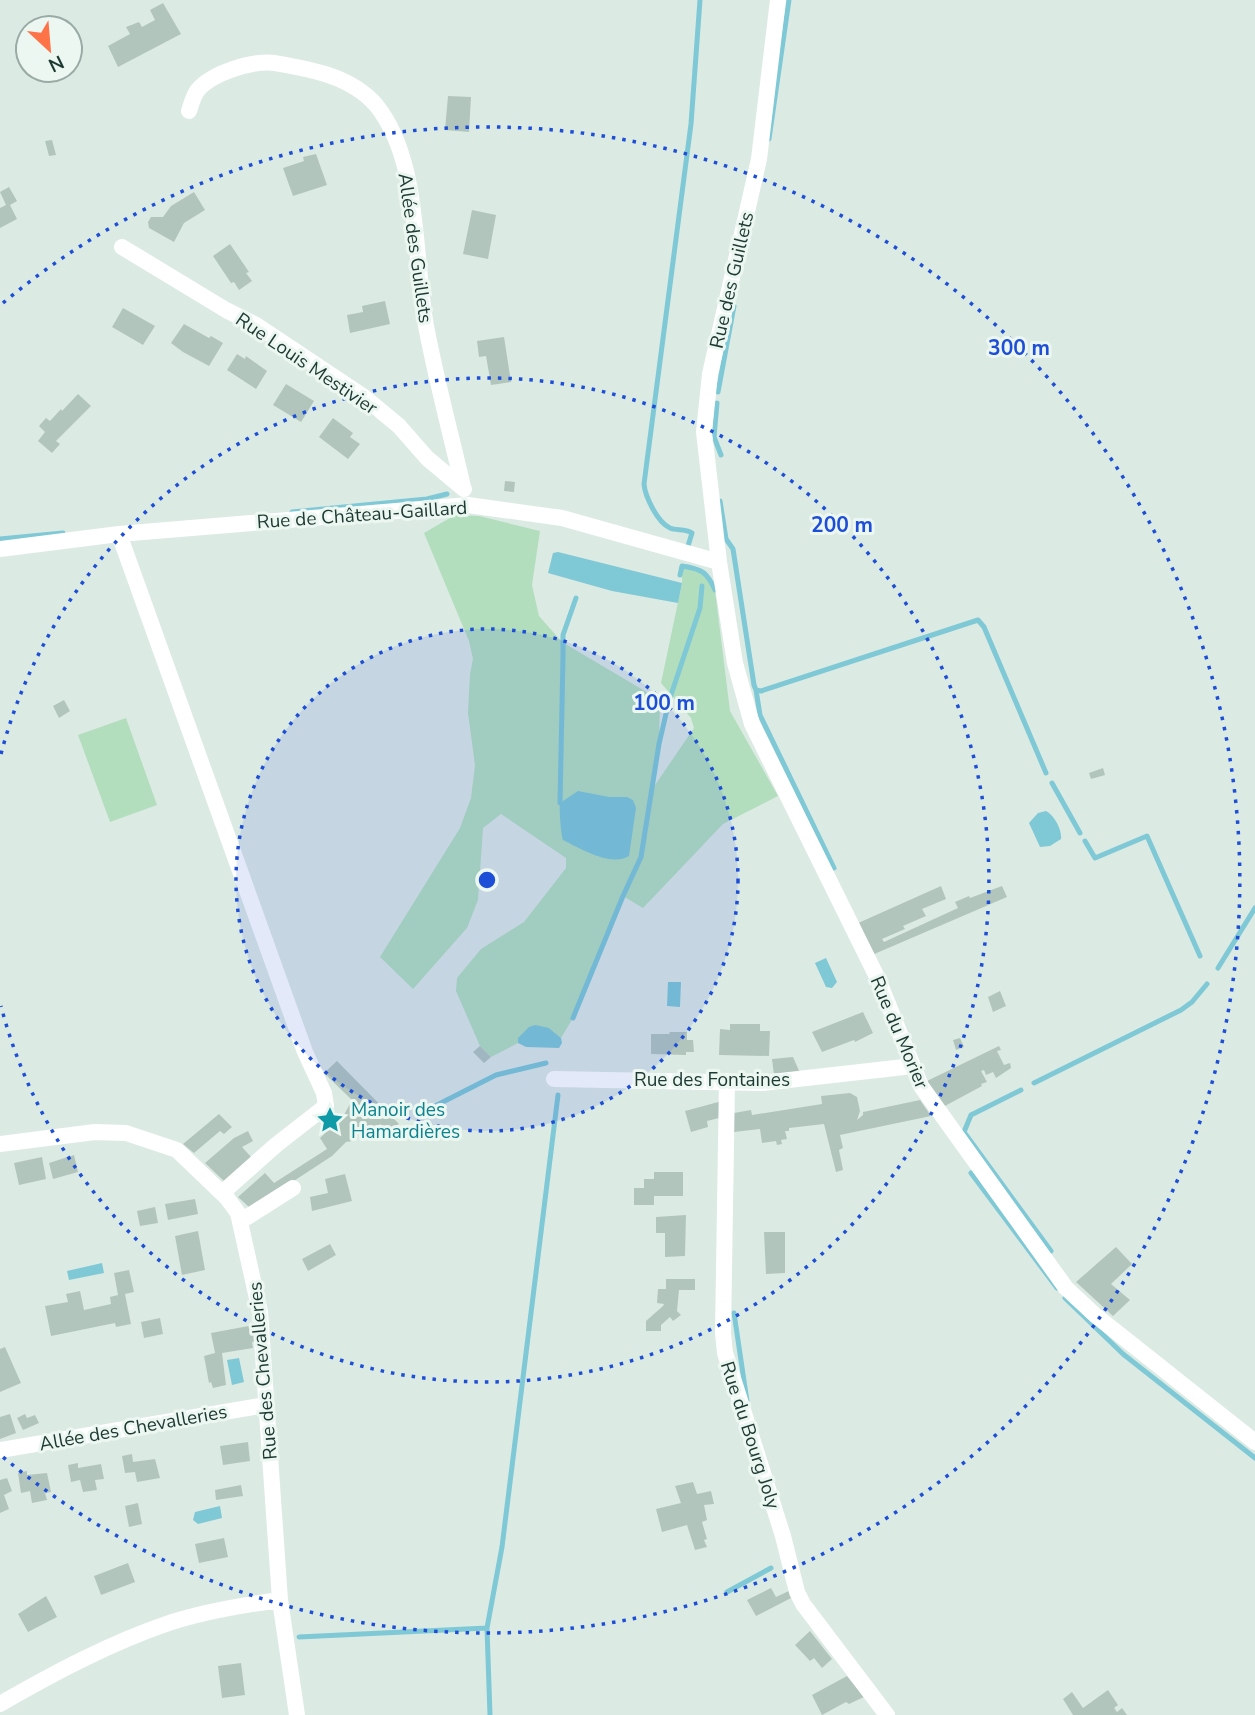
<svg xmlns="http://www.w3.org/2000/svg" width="1255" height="1715" viewBox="0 0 1255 1715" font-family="'Nunito Sans',sans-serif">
<rect width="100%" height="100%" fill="#dceae4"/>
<path fill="#b3debe" d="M455,515L479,516L540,531L532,585L539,616L562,642L660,700L659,744L653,788L694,728L691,718L661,683L682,583V566C702,569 707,572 715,590L730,711L778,796L723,824L643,908L623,896L573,1018L561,1038L549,1028L518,1038V1043L491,1057L480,1046L456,991L457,978L481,949L524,922L566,868V858L501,814L483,828L478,900L467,928L413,989L380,957L460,828L471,798L475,765L468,713L470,674L473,659L469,641L424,533Z
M126,718L157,805L110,822L78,735Z"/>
<path fill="#7fc8d5" d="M558,552L682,583L678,603L612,591L548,573L553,553Z
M578,791L609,797H627L633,800L636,808L629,856C611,867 581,849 563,840C561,835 559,809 560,803Z
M1046,811C1055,816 1062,830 1061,839L1050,846L1040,847L1029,823L1038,813Z
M826,958L837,982L832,988L826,987L815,963Z
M668,982H681L680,1007L667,1006Z
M535,1025L549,1028L561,1038L562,1043L559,1048L526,1047L518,1043V1038L529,1027Z
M102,1263L104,1273L69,1280L67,1271Z
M239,1358L244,1382L232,1385L227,1360Z
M220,1506L222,1518L198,1524L193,1520L195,1512Z"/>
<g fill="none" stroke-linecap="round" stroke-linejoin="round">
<path stroke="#7fc8d5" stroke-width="5" d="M769,139L789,0
M718,392L734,306
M717,403L714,437L721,455
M720,501L726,539L733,549L754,685L756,690L761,691L978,620L984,627L1046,773
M292,512L427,499L447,494
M0,539L63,533
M688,546L692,533C685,528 677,531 670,528C657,522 645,496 644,484L691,124L700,0
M680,575L682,566C702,569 707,572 715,590
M756,690L760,715L834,868
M1052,783L1080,833
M560,803L563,657V635L576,598
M1085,841L1095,858L1147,836L1200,956
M1218,968L1255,908
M573,1018L623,896L641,857L659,744L669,701L700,608L702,586
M1034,1083L1181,1010L1192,1002L1207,984
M1021,1090L971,1115L964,1132L1051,1251
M431,1108L496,1075L546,1063
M971,1173L1057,1288
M1065,1298L1123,1354L1255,1458
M734,1313L747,1401
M727,1592L771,1568
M299,1637L487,1628
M490,1715L487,1628L502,1547L558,1095"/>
</g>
<path fill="#b2c5bd" d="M163,3L181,34L118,67L108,46L130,34L126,27L139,22L142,27L155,20L150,10Z
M448,96L471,97L469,132L445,130Z
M52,140L56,155L49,156L45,141Z
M316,154L327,185L293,196L283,168L304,161L303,157Z
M9,187L17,201L10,205L17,219L0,228V208L6,205L0,192Z
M194,192L205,210L184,223L174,242L149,228L148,222L151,217H163L171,206Z
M472,210L496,215L488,259L463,254Z
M230,244L249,272L246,273L252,281L239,290L234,282L231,283L213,256Z
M385,301L390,324L350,333L347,315L363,312L362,306Z
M123,308L155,326L143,345L112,327Z
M184,324L209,338L211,336L223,343L209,366L183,352L171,343Z
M504,337L511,382L491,385L486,356L479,357L477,341Z
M237,354L245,359L246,356L267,371L256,389L227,370Z
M286,384L314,401L301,422L273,405Z
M78,394L91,406L56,441L60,444L52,453L38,441L45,432L39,426L46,418L50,421L61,409L62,411Z
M333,418L353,433L350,437L360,444L348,459L319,437Z
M505,481L515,482L514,492L504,491Z
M64,700L70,711L59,718L53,706Z
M1103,768L1105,775L1091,779L1089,773Z
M941,886L946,899L922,909L926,916L903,926L905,929L882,939L884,942L958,908L955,902L969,896L970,898L1002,886L1007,897L872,955L856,924Z
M1000,991L1006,1006L993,1012L988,997Z
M863,1012L873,1033L855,1042L854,1040L822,1052L812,1032Z
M730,1024H760V1031H770L769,1056L719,1055L720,1029L730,1030Z
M670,1032H687V1040H693L694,1052H686V1055L651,1054V1034H669Z
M960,1038L964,1047L956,1050L953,1040Z
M480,1046L491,1057L484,1063L473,1052Z
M999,1046L1001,1050L997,1051L1004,1065L1010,1063L1011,1068L996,1078L993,1072L986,1075L984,1070L981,1071L987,1082L981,1084L982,1086L943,1107L927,1081Z
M793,1057L800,1073L774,1075L772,1059Z
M337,1061L399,1124L388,1130L380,1124L378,1126L382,1133L367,1140L358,1131L351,1137L352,1141L346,1142L332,1156L254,1207H249L238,1197L265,1173L274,1183L327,1149L320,1138L344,1115L352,1100L324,1073Z
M850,1093L857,1097L860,1111L857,1120L863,1115V1112L920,1100L931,1116L840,1135L843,1148L839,1150L843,1170L836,1172L824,1124L789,1128V1131H785L787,1139L781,1140L782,1144L777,1145L776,1141L762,1143L760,1129L734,1132V1113L751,1110L752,1115L822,1104L821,1096Z
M722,1101L723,1117L707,1121L708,1127L691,1132L685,1111Z
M219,1114L232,1127L224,1134L220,1131L194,1153L183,1144Z
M248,1131L253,1141L242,1147L252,1158L225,1182L205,1163L234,1138Z
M74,1155L78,1172L53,1179L49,1163Z
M42,1157L46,1179L19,1185L14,1163Z
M654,1172H683V1196H654V1205H634V1188H644V1179H654Z
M345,1174L352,1201L312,1211L310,1197L328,1193L325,1179Z
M195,1199L198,1214L168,1220L165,1204Z
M155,1207L158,1223L140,1226L137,1211Z
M686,1215L685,1256L665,1257V1233H656V1217Z
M198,1231L205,1270L182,1275L175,1236Z
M764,1232H785V1273L766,1274Z
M330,1244L336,1255L308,1271L302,1259Z
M1116,1247L1132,1264L1111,1284L1130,1300L1113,1316L1076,1282Z
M129,1270L134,1292L125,1294L131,1324L116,1327L115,1323L51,1336L45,1306L68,1302L66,1294L80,1291L84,1310L111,1304L110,1297L118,1295L114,1273Z
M666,1279H695V1290H679L677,1311L681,1315L673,1321L670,1317L661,1325V1331H646V1321L663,1306L664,1304L657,1303L658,1289H666Z
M160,1318L163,1334L144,1338L141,1322Z
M254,1325L255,1341L252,1342L253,1348L222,1353L226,1385L213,1388L211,1382L209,1383L204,1356L215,1353L211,1333Z
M5,1347L21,1383L0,1392V1349Z
M10,1414L16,1433L0,1439V1417Z
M25,1414L27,1418L35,1415L39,1423L23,1430L17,1418Z
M248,1442L250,1461L223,1465L220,1446Z
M132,1454L133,1462L155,1459L160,1478L137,1482L135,1472L125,1473L122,1456Z
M78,1463V1468L101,1464L104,1479L95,1480L97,1490L83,1492L80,1480L71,1482L68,1465Z
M27,1471V1475L47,1473L51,1492L45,1493L47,1500L32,1503L30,1491L21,1493L18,1473Z
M7,1478L12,1491L4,1495L9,1509L0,1513V1480Z
M693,1482L697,1494L711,1491L714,1504L704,1505L707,1520L702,1522L707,1539L704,1540L707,1547L695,1550L687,1525L662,1532L656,1509L681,1503L675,1486Z
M241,1485L243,1496L216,1500L215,1490Z
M138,1503L142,1524L129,1527L125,1506Z
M224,1538L228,1557L199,1563L195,1544Z
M128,1563L135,1582L101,1595L94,1576Z
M771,1588L776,1597L791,1590L793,1597L756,1616L747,1600Z
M46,1596L57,1617L28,1632L18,1614Z
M810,1631L832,1659L822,1668L814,1658L810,1661L795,1645Z
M241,1663L245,1695L222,1698L218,1666Z
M847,1676L864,1697L849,1704L846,1702L822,1715L812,1695Z
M1108,1690L1118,1705L1114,1708L1117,1712L1122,1708L1127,1715H1073L1063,1699L1072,1692L1083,1708Z"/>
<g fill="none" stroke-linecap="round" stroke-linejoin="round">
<path stroke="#fff" stroke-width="16" d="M778,0L759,159L710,374L704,432L719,562L735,663L752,724L878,979L921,1086L1066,1288L1095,1315L1255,1442
M189,111C191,105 193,97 197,91C211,73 253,60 275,63C310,69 351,76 376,105C422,161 413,263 427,331C437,383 451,435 463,487
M122,247L226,310L256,325L364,397L399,426L427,458L464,489
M119,534L305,1052L324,1093L326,1106L276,1145L222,1193
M0,549L119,534L468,505L562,518L719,562
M554,1079L762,1083L913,1066
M727,1081L723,1333L725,1353L783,1536L797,1592L803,1604L887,1715
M0,1144L95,1132L126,1133L177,1150L227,1198L238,1213L260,1312L280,1600L297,1715
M241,1221L293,1188
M0,1450L265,1405
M0,1704C54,1673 110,1643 169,1623C205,1611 243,1605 280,1600"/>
</g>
<circle cx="487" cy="880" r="251" fill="#1d4ed8" fill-opacity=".12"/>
<g fill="none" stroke="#1d4ed8" stroke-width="3.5" stroke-dasharray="3.5 7">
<circle cx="487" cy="880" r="251"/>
<path d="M1 754A502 502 0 1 1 1 1006"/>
<path d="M3 303A753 753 0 1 1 3 1457"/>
</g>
<defs>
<symbol id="sight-bare" viewBox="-9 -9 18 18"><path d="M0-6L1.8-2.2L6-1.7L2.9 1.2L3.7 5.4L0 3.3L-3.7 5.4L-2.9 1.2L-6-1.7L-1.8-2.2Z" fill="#0f9aa8" stroke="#edf7f2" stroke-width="2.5" paint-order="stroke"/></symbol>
</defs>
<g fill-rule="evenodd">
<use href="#sight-bare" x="311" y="1101" width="38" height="38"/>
</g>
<g text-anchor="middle" stroke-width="6" stroke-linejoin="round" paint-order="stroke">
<g font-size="19" fill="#1d3a32" stroke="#edf7f2">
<text transform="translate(416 248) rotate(82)" y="7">Allée des Guillets</text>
<text transform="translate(731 280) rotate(-77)" y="7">Rue des Guillets</text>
<text transform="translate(307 363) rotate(34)" y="7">Rue Louis Mestivier</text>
<text transform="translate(362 514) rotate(-4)" y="7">Rue de Château-Gaillard</text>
<text transform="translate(900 1032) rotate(67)" y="7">Rue du Morier</text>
<text x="712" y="1086">Rue des Fontaines</text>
<text transform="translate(262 1371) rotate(-95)" y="7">Rue des Chevalleries</text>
<text transform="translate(133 1427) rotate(-10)" y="7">Allée des Chevalleries</text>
<text transform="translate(751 1435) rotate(72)" y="7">Rue du Bourg Joly</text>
</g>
<g font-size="19" fill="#0d838f" stroke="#edf7f2" text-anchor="start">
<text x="351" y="1116">Manoir des<tspan x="351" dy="22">Hamardières</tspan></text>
</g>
</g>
<circle cx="487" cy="880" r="10" fill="#1d4ed8" stroke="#edf7f2" stroke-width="3.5"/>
<g font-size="21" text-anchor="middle" font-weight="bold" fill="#1d4ed8" stroke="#edf7f2" stroke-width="6" stroke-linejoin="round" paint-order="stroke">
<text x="1019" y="355">300 m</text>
<text x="842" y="532">200 m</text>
<text x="664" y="710">100 m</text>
</g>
<g transform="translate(49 49) rotate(154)"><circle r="33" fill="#edf7f2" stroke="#9aaba5" stroke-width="2"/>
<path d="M0-5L12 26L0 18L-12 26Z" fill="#fe7347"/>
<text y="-10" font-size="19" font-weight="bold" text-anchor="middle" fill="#1d3a32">N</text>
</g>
</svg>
